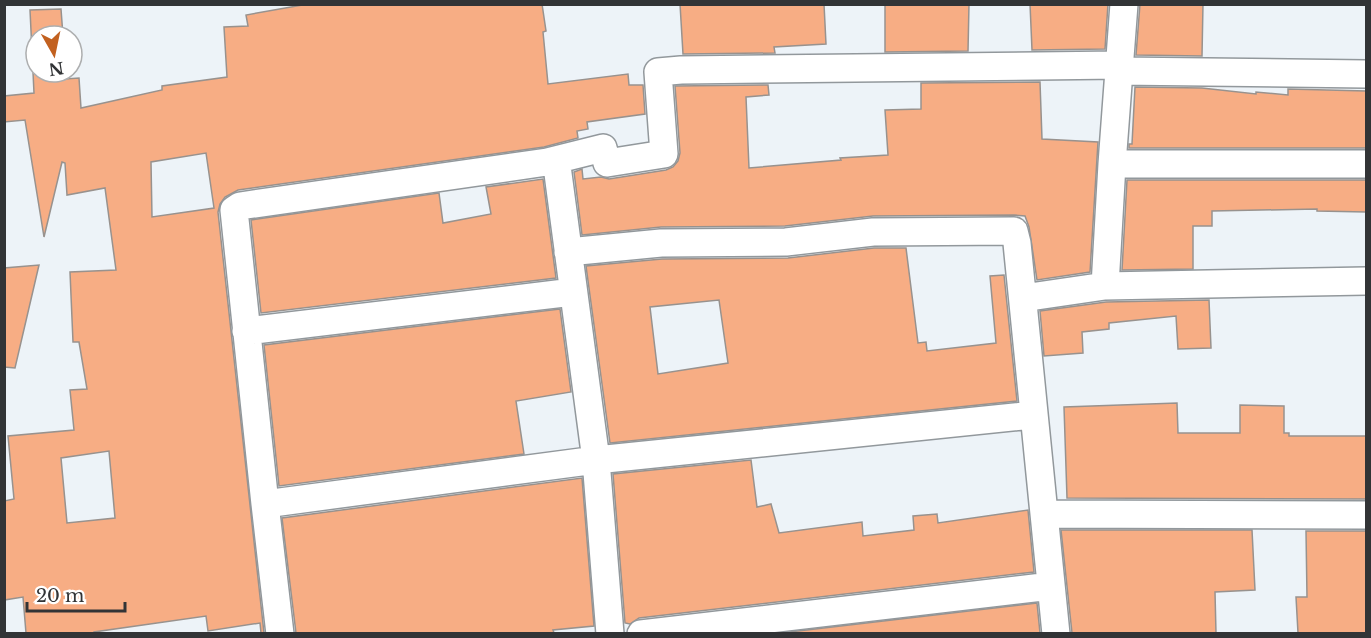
<svg xmlns="http://www.w3.org/2000/svg" width="1371" height="638" viewBox="0 0 1371 638" font-family="'Libre Baskerville',serif">
<rect width="100%" height="100%" fill="#edf3f8"/>
<path fill="#f7ad84" stroke="#98928e" stroke-width="1.5" fill-rule="evenodd" d="M308,4H542L546,31L543,32L548,84L628,74L629,85H643L645,114L587,122L588,129L577,131L578,138L544,147L238,190L225,197L220,204L218,212L264,633H261L260,623L208,631L206,616L94,632V633H26L23,597L4,600V501L14,499L8,436L74,430L70,390L87,389L79,342H73L70,272L116,270L105,188L67,195L65,163L62,162L44,237L25,120L4,122V96L34,93L30,10L61,9L63,36H36V72H65V79L79,78L81,108L162,90V86L227,77L224,27L248,26L246,15ZM206,153L214,208L152,217L151,162ZM109,451L115,518L67,523L61,458Z
M680,4H824L826,44L774,47L775,53L683,54Z
M885,4H969L968,51L885,52Z
M1030,4H1108L1105,49L1032,50Z
M1140,4H1203L1202,56L1136,55Z
M1040,82L1042,139L1098,142L1090,272L1037,280L1029,227L1025,216L1014,215L873,216L785,226L661,227L582,235L574,172L582,169L583,179L601,177L609,179L666,170L673,167L678,161L680,153L675,86L768,85L769,95L746,97L749,168L841,160L840,158L888,155L885,110L921,109V83Z
M1135,87L1202,88L1256,94V92L1288,95V89L1366,91V148H1129V144H1132Z
M543,179L556,278L261,313L251,220L439,193L443,223L491,214L486,187Z
M1127,180H1366V212L1317,211V209L1212,211V226H1193V269L1122,270Z
M874,248H906L918,343L926,342L927,351L996,343L990,276L1004,275L1017,401L610,443L586,266L662,259L788,258ZM719,300L728,363L658,374L650,307Z
M39,265L15,368L4,367V268Z
M1209,300L1211,348L1178,349L1176,316L1109,323V329L1082,332L1083,353L1044,356L1040,311L1106,302Z
M560,309L571,392L516,401L524,454L279,486L264,345Z
M1177,403L1178,433H1240V405L1284,406V433H1289V436H1366V499L1067,498L1064,407Z
M751,460L757,507L771,504L779,533L862,522L863,536L914,530L913,516L937,514L938,523L1028,510L1034,572L639,618L630,624L625,623L613,474Z
M582,478L594,626L553,630L554,633H296L282,518Z
M1061,530H1252L1255,590L1215,592L1216,633H1072Z
M1306,531H1366V633H1298L1296,597H1307Z
M1037,603L1040,633H781Z"/>
<g fill="none" stroke-linecap="round" stroke-linejoin="round">
<defs>
<path id="minor" d="M1124,4L1112,164H1366
M1118,71L1366,74
M547,162L603,148L607,163L664,154L658,72L681,70L1119,65
M1112,164L1105,286L1366,281
M568,252L661,243L786,242L873,232L1014,231L1017,243L1056,634
M1023,298L1105,286
M246,331L573,292
M265,504L280,634
M1044,514L1366,515
M610,634L596,460L265,504L234,210L240,206L547,162L557,166L596,460L1033,415
M641,634L1051,586"/>
</defs>
<use href="#minor" stroke="#92989c" stroke-width="30"/>
<use href="#minor" stroke="#fff" stroke-width="27"/>
</g>
<rect width="1371" height="638" fill="none" stroke="#323436" stroke-width="12"/>
<g transform="translate(54 54) rotate(171)"><circle r="28" fill="#ffffff" stroke="#adaeaf" stroke-width="1.5"/>
<path d="M0-4.5L10 22L0 15L-10 22Z" fill="#c26120"/>
<text y="-9" font-size="16" font-weight="bold" text-anchor="middle" fill="#323436">N</text>
</g>
<path d="M27 602v9h98v-9" fill="none" stroke="#323436" stroke-width="3"/>
<text x="36" y="602" font-size="18" fill="#323436" stroke="#ffffff" stroke-width="4.5" paint-order="stroke">20 m</text>
</svg>
